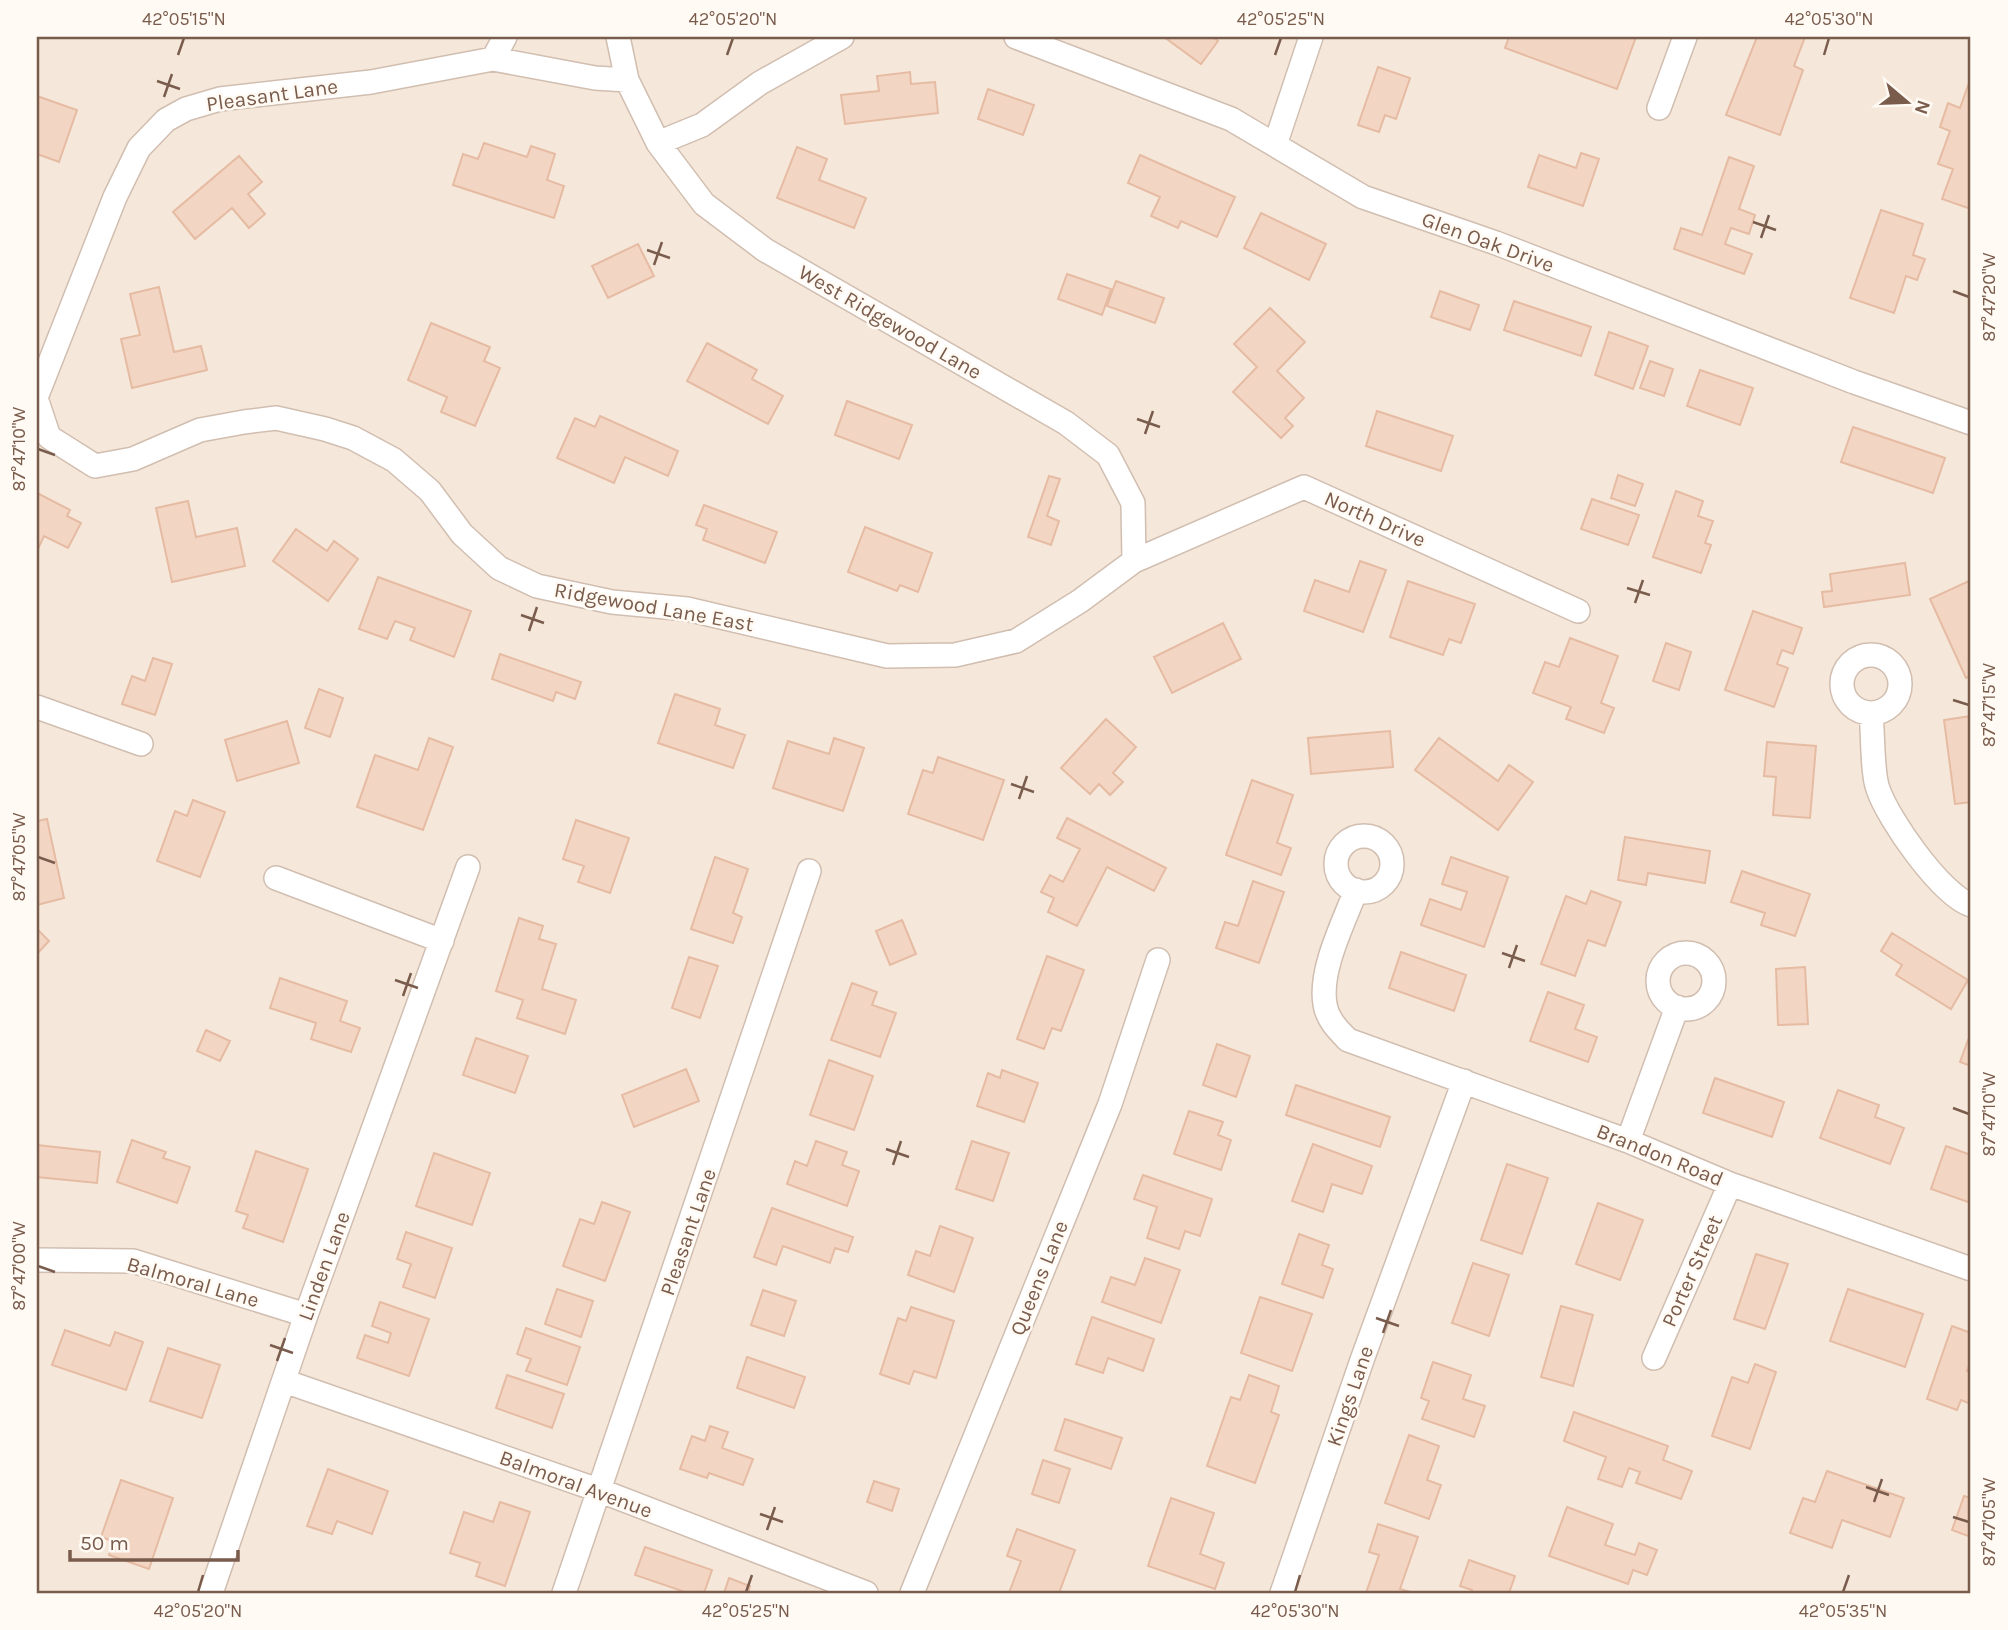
<svg xmlns="http://www.w3.org/2000/svg" width="2008" height="1630" viewBox="0 0 2008 1630" font-family="Karla,sans-serif">
<rect width="100%" height="100%" fill="#fdf6ec"/>
<path fill="#f5e8da" d="M37,37H1971V1593H37Z"/>
<path fill="#f3d5c3" stroke="#e6bba3" stroke-width="2" d="M1164,37H1213L1218,41L1201,64Z
M1509,37H1636L1617,89L1505,48Z
M1757,37H1805L1794,66L1803,70L1780,135L1726,115Z
M1378,67L1410,78L1396,119L1385,115L1379,132L1358,125Z
M910,72L911,84L935,82L938,113L845,124L841,95L879,91L877,76Z
M1970,80H1971V209L1942,199L1953,169L1938,164L1950,131L1940,127L1948,103L1960,108Z
M988,89L1034,105L1023,135L978,119Z
M37,96L77,110L59,162L37,154Z
M484,143L527,157L531,146L555,154L547,180L564,186L554,218L453,185L463,154L478,159Z
M797,147L827,159L819,180L866,198L854,228L777,198Z
M1581,153L1599,159L1583,206L1528,187L1539,155L1576,168Z
M1140,155L1235,197L1217,237L1181,221L1178,228L1151,216L1160,197L1128,183Z
M239,156L262,182L248,194L265,214L249,228L232,208L195,239L173,212Z
M1729,157L1754,166L1739,209L1755,215L1749,234L1731,228L1725,244L1752,254L1744,274L1674,249L1681,228L1702,235Z
M1881,210L1923,224L1913,255L1925,259L1917,280L1906,276L1894,313L1850,298Z
M1261,213L1326,244L1309,280L1244,248Z
M638,244L654,276L608,298L592,266Z
M1067,274L1111,289L1102,315L1058,299Z
M1116,281L1164,298L1155,323L1107,306Z
M159,287L174,352L201,346L207,370L132,388L121,339L140,335L130,294Z
M1440,291L1479,305L1470,330L1431,317Z
M1514,301L1591,327L1581,356L1504,330Z
M1270,308L1305,342L1277,371L1304,398L1285,418L1293,426L1281,438L1233,392L1257,367L1234,344Z
M431,323L490,347L484,361L500,368L475,426L441,412L447,397L408,380Z
M1609,332L1648,346L1633,389L1595,375Z
M707,343L757,370L752,379L783,396L768,424L687,381Z
M1650,361L1673,369L1664,396L1640,388Z
M1700,370L1753,388L1740,425L1687,406Z
M847,401L912,425L899,459L835,435Z
M1377,411L1453,436L1441,471L1366,446Z
M600,416L678,451L668,476L625,457L614,483L557,458L575,418L595,427Z
M1853,427L1945,458L1933,493L1841,462Z
M1618,475L1643,484L1635,506L1611,498Z
M1049,476L1060,479L1047,516L1059,521L1051,545L1028,537Z
M1676,491L1703,501L1698,516L1713,521L1705,543L1711,545L1701,573L1653,557Z
M37,493L70,510L67,516L81,523L68,548L44,536L37,551Z
M1592,499L1639,515L1628,545L1581,529Z
M188,501L196,537L237,528L245,566L172,582L156,508Z
M704,505L777,532L765,563L703,540L707,529L696,525Z
M865,527L932,553L918,592L900,585L897,591L848,572Z
M296,529L327,551L334,541L358,559L328,601L273,561Z
M1360,561L1386,570L1363,632L1304,611L1315,580L1349,592Z
M1905,563L1910,595L1824,607L1822,592L1832,591L1830,574Z
M378,577L471,611L454,657L410,640L415,628L395,621L387,639L359,629Z
M1971,580V676L1966,678L1930,599Z
M1408,581L1475,604L1461,643L1449,639L1443,655L1390,637Z
M1753,611L1802,628L1793,654L1782,650L1777,664L1788,668L1774,707L1725,690Z
M1223,623L1241,659L1172,693L1154,657Z
M1570,638L1618,656L1601,703L1614,708L1604,733L1566,719L1571,707L1533,693L1545,662L1559,667Z
M1666,643L1691,652L1679,690L1653,681Z
M500,654L581,682L575,699L556,692L553,701L492,679Z
M153,658L172,664L155,715L122,704L132,676L145,681Z
M319,689L343,698L330,737L305,728Z
M675,694L720,709L715,725L745,735L733,768L658,743Z
M1971,716V802L1955,804L1944,720Z
M1106,719L1136,747L1113,773L1123,782L1110,795L1099,784L1090,794L1061,768Z
M287,721L299,763L237,781L225,740Z
M1390,731L1393,767L1311,774L1308,738Z
M429,738L453,747L423,830L357,807L375,755L418,770Z
M834,738L864,748L843,811L773,788L788,741L829,754Z
M1439,738L1498,781L1509,765L1533,782L1498,830L1415,770Z
M1767,742L1816,746L1810,818L1773,815L1776,777L1764,776Z
M938,757L1004,780L983,840L908,814L923,770L933,773Z
M1252,780L1293,795L1277,843L1291,848L1281,875L1226,855Z
M193,800L225,812L200,877L157,861L175,811L187,816Z
M1067,818L1166,868L1154,891L1107,867L1077,926L1048,912L1054,898L1041,892L1050,875L1063,882L1080,849L1057,838Z
M47,819L64,898L37,905V821Z
M576,820L629,838L610,893L578,882L584,866L563,859Z
M1625,837L1710,851L1705,883L1648,873L1646,885L1618,880Z
M715,857L748,869L733,913L742,917L733,943L691,929Z
M1451,857L1508,877L1484,947L1421,925L1430,899L1461,910L1467,892L1442,884Z
M1742,871L1810,894L1795,936L1761,925L1765,913L1731,902Z
M1253,881L1284,892L1259,963L1216,948L1225,922L1238,926Z
M1591,891L1621,902L1605,946L1588,940L1575,976L1541,964L1566,896L1586,904Z
M519,918L543,926L539,939L556,944L542,989L576,1000L565,1034L517,1018L523,1000L496,991Z
M902,920L916,954L890,965L876,931Z
M37,929L49,941L37,954Z
M1892,933L1968,980L1951,1009L1896,975L1902,965L1881,951Z
M1401,952L1466,975L1454,1011L1389,988Z
M1047,956L1084,970L1061,1031L1052,1028L1044,1049L1017,1039Z
M689,957L718,966L700,1018L672,1008Z
M1805,967L1808,1024L1778,1025L1776,969Z
M280,978L347,1001L340,1021L360,1028L351,1052L311,1039L316,1023L270,1008Z
M852,983L877,992L872,1005L896,1013L880,1057L831,1040Z
M1548,992L1584,1005L1575,1029L1597,1037L1588,1062L1530,1041Z
M206,1030L230,1041L220,1061L197,1051Z
M1971,1032V1066L1960,1062Z
M476,1038L528,1056L515,1093L463,1075Z
M1217,1044L1250,1056L1236,1097L1203,1085Z
M829,1060L873,1076L854,1130L810,1115Z
M686,1069L699,1101L634,1127L622,1095Z
M1002,1070L1038,1083L1024,1122L977,1106L988,1073L1000,1078Z
M1715,1078L1784,1102L1772,1137L1703,1113Z
M1296,1085L1390,1117L1380,1147L1286,1115Z
M1838,1090L1879,1105L1875,1117L1904,1128L1890,1164L1820,1138Z
M1189,1111L1223,1122L1218,1135L1231,1140L1221,1170L1174,1154Z
M132,1140L166,1152L163,1158L190,1167L177,1203L117,1182Z
M816,1141L847,1152L842,1165L859,1171L847,1206L787,1184L795,1161L807,1166Z
M972,1141L1009,1153L993,1201L956,1189Z
M1313,1144L1372,1166L1362,1194L1332,1184L1323,1212L1292,1201Z
M37,1145L100,1152L97,1183L37,1177Z
M1946,1146L1971,1155V1203L1931,1189Z
M256,1151L308,1169L283,1242L243,1228L248,1215L236,1211Z
M434,1153L490,1173L472,1225L416,1206Z
M1507,1164L1548,1178L1522,1254L1481,1240Z
M1143,1175L1212,1199L1200,1236L1185,1231L1179,1249L1147,1238L1157,1207L1134,1199Z
M602,1202L630,1212L605,1281L563,1266L580,1219L594,1224Z
M1598,1203L1643,1220L1620,1280L1576,1264Z
M772,1208L853,1237L848,1252L835,1248L830,1263L783,1246L776,1265L754,1257Z
M940,1226L973,1238L954,1292L908,1275L916,1251L930,1256Z
M406,1232L452,1248L435,1298L403,1287L411,1264L397,1259Z
M1299,1234L1329,1245L1322,1265L1333,1269L1323,1298L1282,1284Z
M1756,1254L1788,1264L1765,1329L1734,1319Z
M1145,1258L1180,1270L1161,1323L1102,1302L1111,1277L1135,1285Z
M1473,1263L1509,1275L1489,1336L1452,1323Z
M557,1289L593,1301L581,1337L545,1324Z
M1848,1289L1923,1314L1905,1367L1830,1341Z
M763,1290L796,1301L784,1336L751,1325Z
M1260,1297L1312,1314L1292,1371L1241,1353Z
M380,1302L429,1319L409,1376L357,1358L365,1335L388,1343L391,1333L372,1326Z
M1561,1306L1593,1315L1573,1386L1541,1377Z
M911,1307L954,1321L936,1378L914,1371L909,1384L880,1374L898,1318L906,1321Z
M1092,1317L1154,1339L1143,1371L1108,1358L1103,1373L1076,1364Z
M1952,1326L1971,1333V1361L1967,1371L1971,1373V1404L1961,1400L1957,1410L1927,1399Z
M526,1328L580,1347L567,1385L526,1371L531,1359L517,1354Z
M65,1330L110,1346L115,1332L143,1342L126,1390L52,1365Z
M168,1348L220,1365L202,1418L150,1401Z
M747,1357L805,1377L794,1408L737,1388Z
M1433,1362L1471,1375L1463,1399L1485,1406L1474,1437L1422,1419L1429,1401L1421,1398Z
M1755,1364L1776,1372L1750,1449L1712,1436L1732,1377L1748,1383Z
M507,1375L564,1394L552,1428L496,1408Z
M1249,1375L1279,1386L1271,1412L1279,1415L1255,1483L1207,1466L1231,1397L1240,1400Z
M1574,1412L1668,1446L1663,1460L1692,1471L1681,1499L1636,1483L1640,1472L1629,1468L1622,1487L1598,1479L1606,1457L1564,1441Z
M1065,1419L1122,1438L1111,1469L1055,1450Z
M710,1426L728,1432L722,1448L753,1459L743,1485L709,1473L707,1478L680,1469L692,1436L705,1441Z
M1409,1435L1439,1446L1427,1480L1441,1485L1429,1519L1385,1503Z
M1043,1460L1070,1469L1059,1503L1032,1494Z
M328,1469L388,1491L372,1534L337,1521L332,1534L307,1526Z
M1827,1471L1904,1498L1890,1537L1842,1520L1832,1548L1790,1533L1803,1498L1815,1502Z
M121,1480L173,1498L149,1569L109,1555L113,1541L101,1537Z
M874,1481L899,1489L892,1511L867,1502Z
M1964,1496L1971,1498V1537L1952,1530Z
M1171,1498L1214,1513L1200,1554L1224,1563L1215,1589L1148,1566Z
M500,1502L530,1512L505,1586L476,1576L480,1563L450,1553L464,1512L493,1522Z
M1567,1507L1613,1524L1605,1545L1635,1555L1639,1543L1657,1550L1647,1575L1633,1570L1628,1584L1549,1556Z
M1378,1524L1418,1537L1400,1589L1414,1593H1366L1379,1555L1369,1552Z
M1017,1529L1075,1550L1059,1593H1009L1021,1561L1007,1556Z
M645,1547L712,1570L704,1593H688L635,1575Z
M1469,1560L1515,1576L1509,1593H1471L1472,1590L1460,1586Z
M729,1578L750,1586L748,1593H724Z"/>
<g fill="none" stroke-linecap="round" stroke-linejoin="round">
<defs>
<path id="minor" d="M618,37L627,80L658,143L704,204L765,250L1066,423L1108,455L1133,503L1134,561
M1016,37L1231,119L1363,197L1496,243L1854,382L1971,423
M493,59L595,78L627,80
M1659,108L1685,37
M658,143L702,125L760,83L842,37
M1275,145L1311,37
M37,395L115,197L139,148L166,120L186,109L220,99L371,82L493,59L505,37
M37,401L49,437L95,466L133,459L200,430L244,422L276,418L325,429L353,438L394,460L430,491L462,534L499,568L537,586L612,602L687,609L887,656L955,655L1016,641L1080,601L1134,561L1304,487L1578,611
M1842 684a29 29 0 1 1 58 0a29 29 0 1 1-58 0Z
M37,707L141,744
M1871,713C1873,731 1872,774 1878,789C1888,819 1941,895 1971,905
M1336 864a28 28 0 1 1 56 0a28 28 0 1 1-56 0Z
M276,878L442,941
M1356,890C1344,922 1319,970 1325,1004C1327,1019 1338,1030 1348,1040L1628,1141L1730,1184L1971,1269
M1658 981a28 28 0 1 1 56 0a28 28 0 1 1-56 0Z
M1628,1141L1677,1007
M37,1260L133,1261L306,1315
M1654,1358L1730,1184
M284,1381L601,1491L866,1593
M211,1593L306,1315L468,867
M564,1593L809,871
M912,1593L1110,1104L1158,960
M1282,1593L1362,1360L1464,1081"/>
</defs>
<use href="#minor" stroke="#d1beb0" stroke-width="26"/>
<use href="#minor" stroke="#fff" stroke-width="23"/>
</g>
<path fill="none" stroke="#7a5c4d" stroke-width="2.5" d="M178,55L184,38M727,55L733,38M1275,55L1281,38M1824,55L1829,38M157,81L180,89M164,97L172,74M1753,222L1776,230M1761,238L1769,215M647,250L670,258M654,265L662,242M1953,291L1969,297M1137,419L1160,427M1145,434L1153,411M38,449L55,455M1627,588L1650,595M1635,603L1643,580M521,615L544,623M529,631L537,607M1953,700L1969,705M1011,784L1034,792M1019,799L1027,776M38,857L55,863M1502,953L1525,961M1509,968L1517,945M395,980L418,988M403,996L411,973M1953,1108L1969,1114M886,1149L909,1157M893,1165L901,1141M38,1266L55,1272M1376,1318L1399,1326M1383,1333L1391,1310M270,1345L293,1353M277,1361L285,1338M1866,1487L1889,1495M1874,1502L1882,1479M760,1514L783,1522M1953,1517L1969,1522M767,1530L775,1507M198,1592L203,1575M746,1592L752,1575M1295,1592L1300,1575M1843,1592L1849,1575"/>
<g text-anchor="middle" stroke-width="5" stroke-linejoin="round" paint-order="stroke">
<g font-size="21" fill="#7a5c4d" stroke="#fffaf3">
<text transform="translate(272 95) rotate(-8)" y="7">Pleasant Lane</text>
<text transform="translate(1488 242) rotate(20)" y="7">Glen Oak Drive</text>
<text transform="translate(890 322) rotate(30)" y="7">West Ridgewood Lane</text>
<text transform="translate(1375 519) rotate(24)" y="7">North Drive</text>
<text transform="translate(654 607) rotate(10)" y="7">Ridgewood Lane East</text>
<text transform="translate(1660 1155) rotate(22)" y="7">Brandon Road</text>
<text transform="translate(688 1232) rotate(-71)" y="7">Pleasant Lane</text>
<text transform="translate(324 1266) rotate(-70)" y="7">Linden Lane</text>
<text transform="translate(1692 1271) rotate(-66)" y="7">Porter Street</text>
<text transform="translate(1039 1278) rotate(-68)" y="7">Queens Lane</text>
<text transform="translate(193 1282) rotate(16)" y="7">Balmoral Lane</text>
<text transform="translate(1350 1396) rotate(-71)" y="7">Kings Lane</text>
<text transform="translate(576 1484) rotate(20)" y="7">Balmoral Avenue</text>
</g>
</g>
<rect width="2008" height="1630" fill="none" stroke="#fffaf3" stroke-width="77"/>
<g transform="translate(1907 102) rotate(109)" stroke="#fffaf3" stroke-width="5" paint-order="stroke">
<path d="M0-5L12 26L0 18L-12 26Z" fill="#7a5c4d"/>
<text y="-10" font-size="19" font-weight="bold" text-anchor="middle" fill="#7a5c4d">N</text>
</g>
<path d="M70 1550v10h168v-10" fill="none" stroke="#7a5c4d" stroke-width="3.5"/>
<text x="80" y="1550" font-size="21" fill="#7a5c4d" stroke="#fffaf3" stroke-width="5" paint-order="stroke">50 m</text>
<rect x="38" y="38" width="1931" height="1554" fill="none" stroke="#7a5c4d" stroke-width="2.5"/>
<g font-size="18" text-anchor="middle" fill="#7a5c4d">
<text x="184" y="25">42°05'15"N</text>
<text x="733" y="25">42°05'20"N</text>
<text x="1281" y="25">42°05'25"N</text>
<text x="1829" y="25">42°05'30"N</text>
<text transform="translate(1989 297) rotate(-90)" y="6">87°47'20"W</text>
<text transform="translate(19 449) rotate(-90)" y="6">87°47'10"W</text>
<text transform="translate(1989 705) rotate(-90)" y="6">87°47'15"W</text>
<text transform="translate(19 857) rotate(-90)" y="6">87°47'05"W</text>
<text transform="translate(1989 1114) rotate(-90)" y="6">87°47'10"W</text>
<text transform="translate(19 1266) rotate(-90)" y="6">87°47'00"W</text>
<text transform="translate(1989 1522) rotate(-90)" y="6">87°47'05"W</text>
<text x="198" y="1617">42°05'20"N</text>
<text x="746" y="1617">42°05'25"N</text>
<text x="1295" y="1617">42°05'30"N</text>
<text x="1843" y="1617">42°05'35"N</text>
</g>
</svg>
